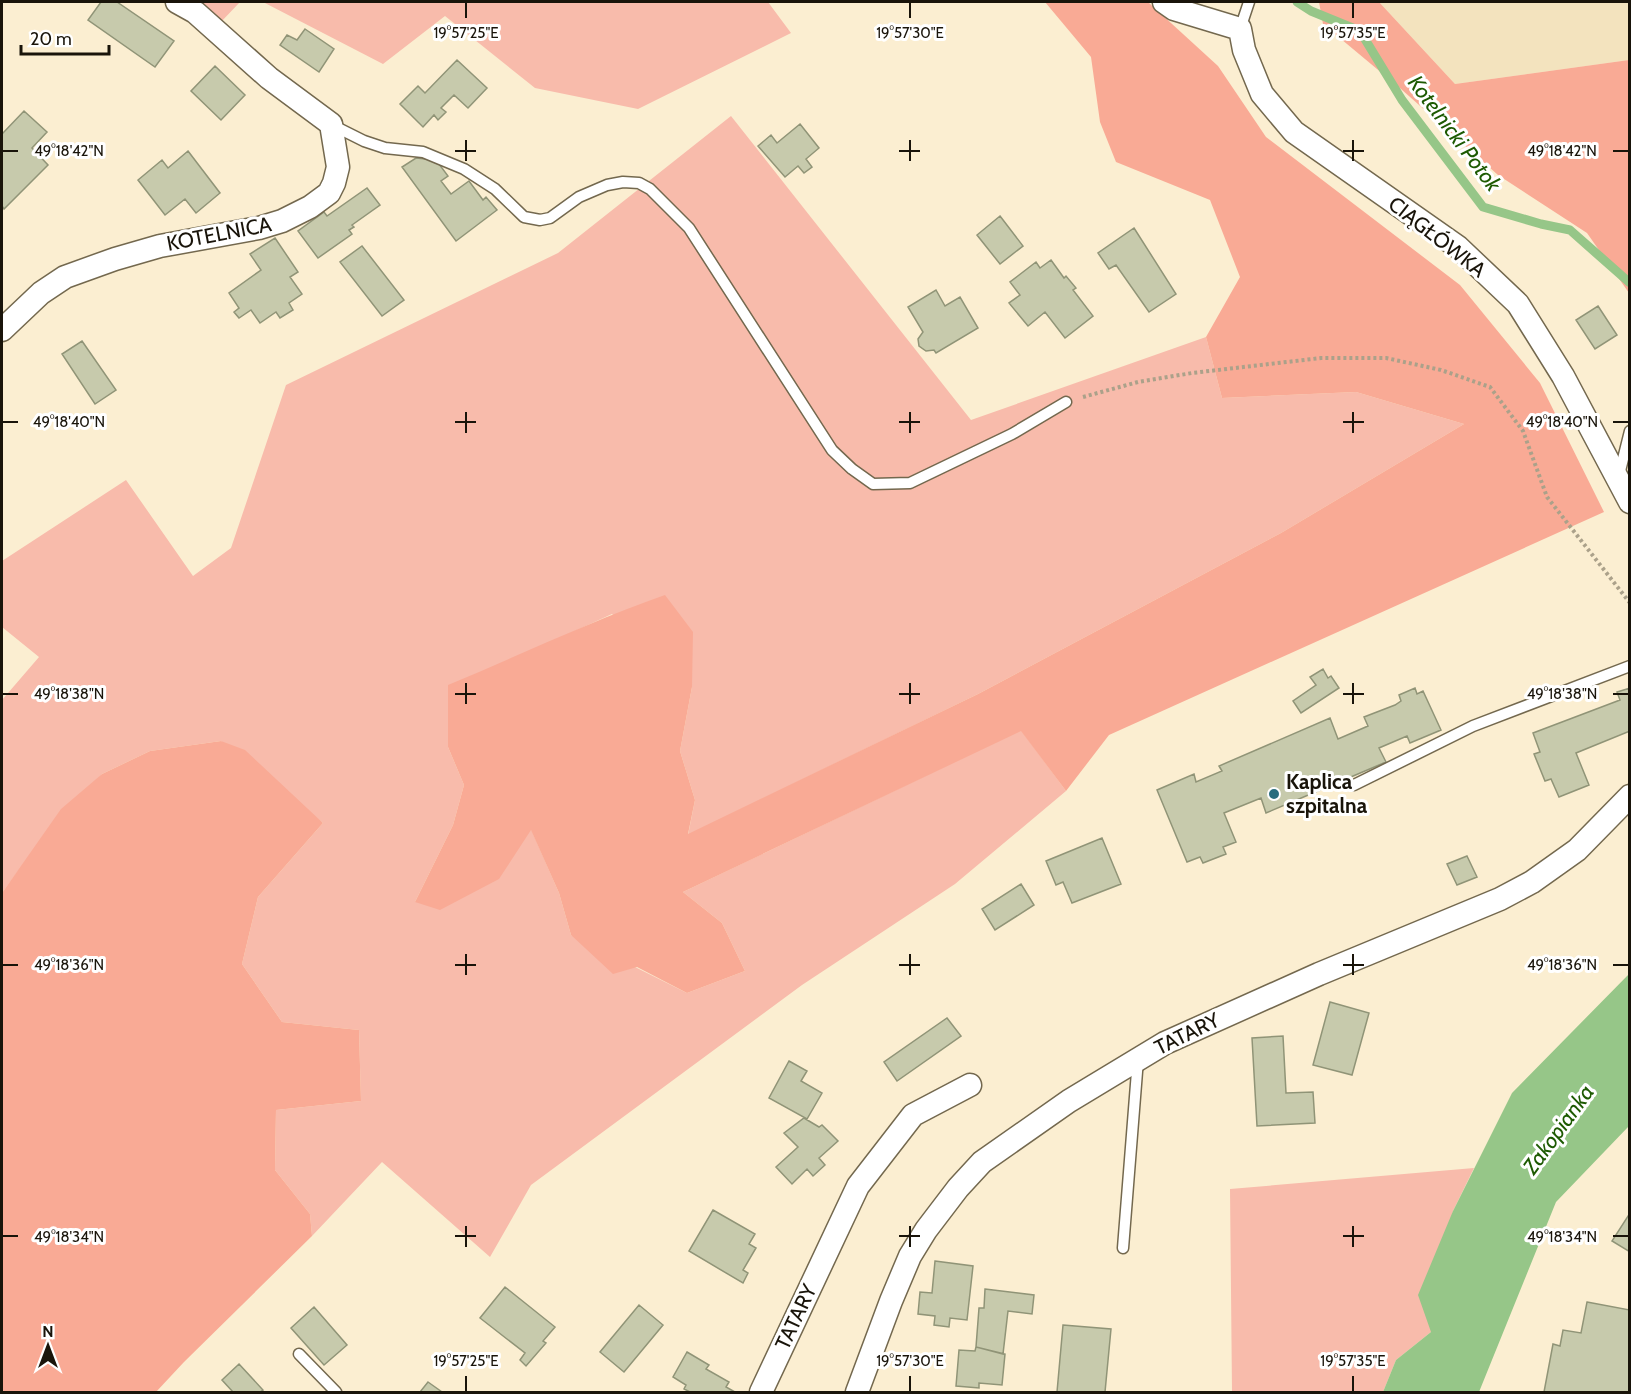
<svg xmlns="http://www.w3.org/2000/svg" width="1631" height="1394" viewBox="0 0 1631 1394" font-family="Cabin,sans-serif">
<rect width="100%" height="100%" fill="#fbeed1"/>
<path fill="#f3e3be" d="M1379,2H1629V60L1455,84Z"/>
<path fill="#f8bbab" d="M193,2H240L220,23Z
M263,2H768L791,33L638,109L535,88L445,16L383,64Z
M731,116L971,420L1206,337L1222,398L1356,392L1464,424L1281,533L978,694L688,835L695,800L680,751L692,687L612,614L540,647L448,747L464,785L453,825L415,902L531,829L559,893L571,935L687,993L745,971L722,923L683,892L1021,730L1066,791L955,884L802,985L531,1185L490,1257L382,1162L312,1236L310,1214L275,1170L276,1110L361,1101L359,1030L282,1022L242,964L258,897L323,823L221,741L150,751L102,774L21,867L2,893V700L39,657L2,627V561L126,480L193,576L231,548L286,385L558,253Z
M1474,1168L1453,1211L1431,1332L1396,1360L1383,1392H1232L1230,1189Z"/>
<path fill="#f9aa95" d="M1045,2H1148L1218,66L1266,137L1460,285L1540,383L1604,512L1109,735L1066,791L1021,731L683,892L722,923L745,971L687,993L637,967L613,974L571,935L559,893L531,830L499,879L440,910L415,902L453,825L464,785L448,747V685C520,655 591,621 665,595L693,632L692,687L680,751L695,800L688,834L978,694L1281,533L1464,424L1356,392L1222,398L1206,337L1240,277L1210,200L1116,162L1100,122L1091,57Z
M1319,2H1379L1455,84L1629,60V293L1587,233L1498,175L1401,89L1323,24Z
M221,741L245,750L323,823L258,897L242,964L282,1022L359,1030L361,1101L276,1110L275,1170L310,1214L312,1236L184,1362L156,1392H2V893L61,809L102,774L150,751Z"/>
<path fill="#96c688" d="M1629,974V1126L1556,1202L1479,1392H1383L1396,1360L1431,1332L1418,1295L1453,1211L1512,1093Z"/>
<g fill="none" stroke-linecap="round" stroke-linejoin="round">
<path stroke="#96c688" stroke-width="9" d="M1297,2L1311,11L1360,31L1402,100L1483,207L1541,224L1570,230L1630,283"/>
</g>
<path fill="#c7caac" stroke="#909477" stroke-width="1.5" d="M101,2H117L174,41L155,67L88,20Z
M305,29L334,49L319,72L280,45L287,35L297,40Z
M457,60L487,88L468,108L454,95L441,108L446,112L438,120L434,115L423,127L400,104L418,86L425,93Z
M215,66L245,95L221,120L191,91Z
M24,111L47,132L32,148L48,165L4,209L2,206V134Z
M800,124L819,148L806,159L812,167L804,173L798,166L785,177L758,146L771,135L777,143Z
M188,151L220,193L196,213L185,199L165,215L138,180L162,160L168,168Z
M416,158L436,160L448,176L441,181L451,194L469,181L483,200L486,197L497,210L456,241L402,167Z
M367,188L380,205L352,225L354,227L349,230L352,234L318,258L298,231L324,212L327,216Z
M1000,216L1023,246L1000,264L977,235Z
M1134,228L1176,294L1149,312L1116,265L1109,269L1098,253Z
M275,238L298,272L290,277L302,294L289,303L293,310L280,318L276,312L260,323L251,310L239,318L234,312L239,308L229,293L261,270L250,254Z
M362,246L404,300L382,316L340,262Z
M1051,260L1064,278L1066,276L1076,288L1073,290L1093,316L1065,338L1045,312L1028,326L1009,303L1020,295L1010,282L1036,262L1040,268Z
M936,290L945,306L960,297L978,328L936,353L934,350L926,351L919,346L918,339L923,332L908,307Z
M1598,306L1617,335L1595,349L1576,320Z
M82,341L116,390L95,404L62,354Z
M1323,669L1328,678L1331,676L1339,688L1301,713L1293,701L1316,685L1310,677Z
M1415,688L1417,694L1423,691L1441,730L1410,743L1407,736L1379,748L1386,762L1332,785L1331,783L1319,788L1320,790L1266,813L1261,798L1224,813L1236,842L1223,847L1226,854L1203,863L1200,857L1187,862L1157,790L1194,774L1196,782L1222,771L1219,766L1330,718L1338,739L1368,726L1364,717L1395,705L1401,701L1399,695Z
M1630,688V731L1576,753L1589,785L1559,797L1551,779L1545,781L1534,754L1540,752L1533,733L1620,700L1617,692Z
M1102,838L1121,884L1072,903L1063,882L1056,885L1046,861Z
M1467,856L1477,877L1457,885L1447,864Z
M1021,884L1034,905L995,930L982,909Z
M1330,1002L1369,1013L1352,1075L1313,1065Z
M947,1018L961,1036L897,1081L884,1062Z
M1283,1036L1286,1093L1313,1092L1315,1123L1257,1126L1252,1038Z
M789,1061L807,1071L801,1081L822,1093L807,1119L769,1098Z
M804,1118L819,1127L822,1125L838,1141L819,1158L825,1165L813,1176L807,1169L792,1184L776,1167L798,1147L784,1133Z
M713,1210L755,1234L749,1244L756,1248L743,1270L748,1273L743,1283L689,1251Z
M1630,1213V1252L1612,1241Z
M935,1261L973,1266L967,1320L950,1318L949,1327L934,1325L935,1316L918,1314L920,1292L932,1293Z
M505,1287L555,1327L543,1341L546,1343L526,1366L520,1360L525,1353L480,1318Z
M985,1289L1034,1295L1032,1314L1008,1311L1003,1354L976,1347L979,1308H984Z
M1587,1302L1630,1310V1392H1544L1553,1344L1560,1346L1563,1330L1581,1333Z
M639,1305L663,1325L624,1372L600,1352Z
M314,1307L347,1345L324,1365L291,1328Z
M1063,1325L1111,1329L1105,1392H1057Z
M976,1347L1005,1354L1002,1385L979,1383V1388L956,1386L959,1350L975,1351Z
M687,1352L709,1365L706,1369L729,1382L726,1387L735,1392H690L684,1389L686,1385L673,1377Z
M239,1364L263,1390L260,1392H233L222,1380Z
M428,1382L442,1392H420Z"/>
<g fill="none" stroke-linecap="round" stroke-linejoin="round">
<defs>
<path id="service" d="M1240,29L1249,2
M332,125L364,141L385,148L423,152L464,169L495,189L524,217L540,220L550,218L579,197L607,185L623,182L639,183L650,189L689,228L832,450L852,469L873,484L910,483L1012,434L1066,402
M1619,475L1630,431
M1354,785L1473,726L1630,666
M1123,1248L1138,1059
M299,1354L336,1392"/>
<path id="minor" d="M1164,2L1174,9L1240,29L1244,50L1262,94L1294,132L1458,247L1518,304L1563,376L1630,502
M2,330L41,293L65,277L115,259L160,246L259,228L282,221L310,207L329,193L334,183L338,167L331,124L269,78L195,12L177,2
M761,1392L858,1186L913,1115L970,1085
M857,1392L891,1301L910,1256L926,1230L958,1188L982,1162L1069,1101L1165,1043L1319,974L1500,899L1532,882L1577,850L1630,796"/>
</defs>
<use href="#service" stroke="#73684e" stroke-width="13"/>
<use href="#minor" stroke="#73684e" stroke-width="25"/>
<path stroke="#aba18a" stroke-width="4" stroke-dasharray="3 3" stroke-linecap="butt" d="M1083,397L1138,382L1192,373L1321,358H1386L1441,370L1490,387L1523,431L1547,497L1630,603"/>
<use href="#service" stroke="#fff" stroke-width="10"/>
<use href="#minor" stroke="#fff" stroke-width="22"/>
</g>
<path fill="none" stroke="#19140a" stroke-width="2" d="M466,3V18M910,3V18M1353,3V18M466,140V161M910,140V161M1353,140V161M3,151H18M455,151H476M899,151H920M1343,151H1364M1613,151H1628M466,412V433M910,412V433M1353,412V433M3,422H18M455,422H476M899,422H920M1343,422H1364M1613,422H1628M466,683V704M910,683V704M1353,683V704M3,694H18M455,694H476M899,694H920M1343,694H1364M1613,694H1628M466,954V975M910,954V975M1353,954V975M3,965H18M455,965H476M899,965H920M1343,965H1364M1613,965H1628M466,1226V1247M910,1226V1247M1353,1226V1247M3,1236H18M455,1236H476M899,1236H920M1343,1236H1364M1613,1236H1628M466,1376V1391M910,1376V1391M1353,1376V1391"/>
<circle fill="#296d7e" stroke="#fff" stroke-width="2" cx="1274" cy="794" r="6"/>
<g text-anchor="middle" stroke-width="6" stroke-linejoin="round" paint-order="stroke">
<g font-size="21" fill="#19140a" stroke="#fff">
<text transform="translate(219 234) rotate(-11)" y="7">KOTELNICA</text>
<text transform="translate(1437 237) rotate(38)" y="7">CIĄGŁÓWKA</text>
<text transform="translate(1187 1034) rotate(-26)" y="7">TATARY</text>
<text transform="translate(796 1317) rotate(-65)" y="7">TATARY</text>
</g>
<g font-size="21" font-weight="bold" fill="#19140a" stroke="#fff" text-anchor="start">
<text x="1286" y="789">Kaplica<tspan x="1286" dy="24">szpitalna</tspan></text>
</g>
<g font-size="22" font-style="italic" fill="#1d5a02" stroke="#fff">
<text transform="translate(1455 133) rotate(53)" y="8">Kotelnicki Potok</text>
<text transform="translate(1558 1129) rotate(-54)" y="8">Zakopianka</text>
</g>
</g>
<g font-size="15" text-anchor="middle" fill="#19140a" stroke="#fff" stroke-width="6" stroke-linejoin="round" paint-order="stroke">
<text x="466" y="38">19°57'25"E</text>
<text x="910" y="38">19°57'30"E</text>
<text x="1353" y="38">19°57'35"E</text>
<text x="69" y="156">49°18'42"N</text>
<text x="1562" y="156">49°18'42"N</text>
<text x="69" y="427">49°18'40"N</text>
<text x="1562" y="427">49°18'40"N</text>
<text x="69" y="699">49°18'38"N</text>
<text x="1562" y="699">49°18'38"N</text>
<text x="69" y="970">49°18'36"N</text>
<text x="1562" y="970">49°18'36"N</text>
<text x="69" y="1242">49°18'34"N</text>
<text x="1562" y="1242">49°18'34"N</text>
<text x="466" y="1366">19°57'25"E</text>
<text x="910" y="1366">19°57'30"E</text>
<text x="1353" y="1366">19°57'35"E</text>
</g>
<rect width="1631" height="1394" fill="none" stroke="#19140a" stroke-width="6"/>
<g transform="translate(48 1346)" stroke="#ffffff" stroke-width="4.5" paint-order="stroke">
<path d="M0-4.5L10 22L0 15L-10 22Z" fill="#19140a"/>
<text y="-9" font-size="16" font-weight="bold" text-anchor="middle" fill="#19140a">N</text>
</g>
<path d="M21 45v9h88v-9" fill="none" stroke="#19140a" stroke-width="3"/>
<text x="30" y="45" font-size="18" fill="#19140a" stroke="#ffffff" stroke-width="4.5" paint-order="stroke">20 m</text>
</svg>
